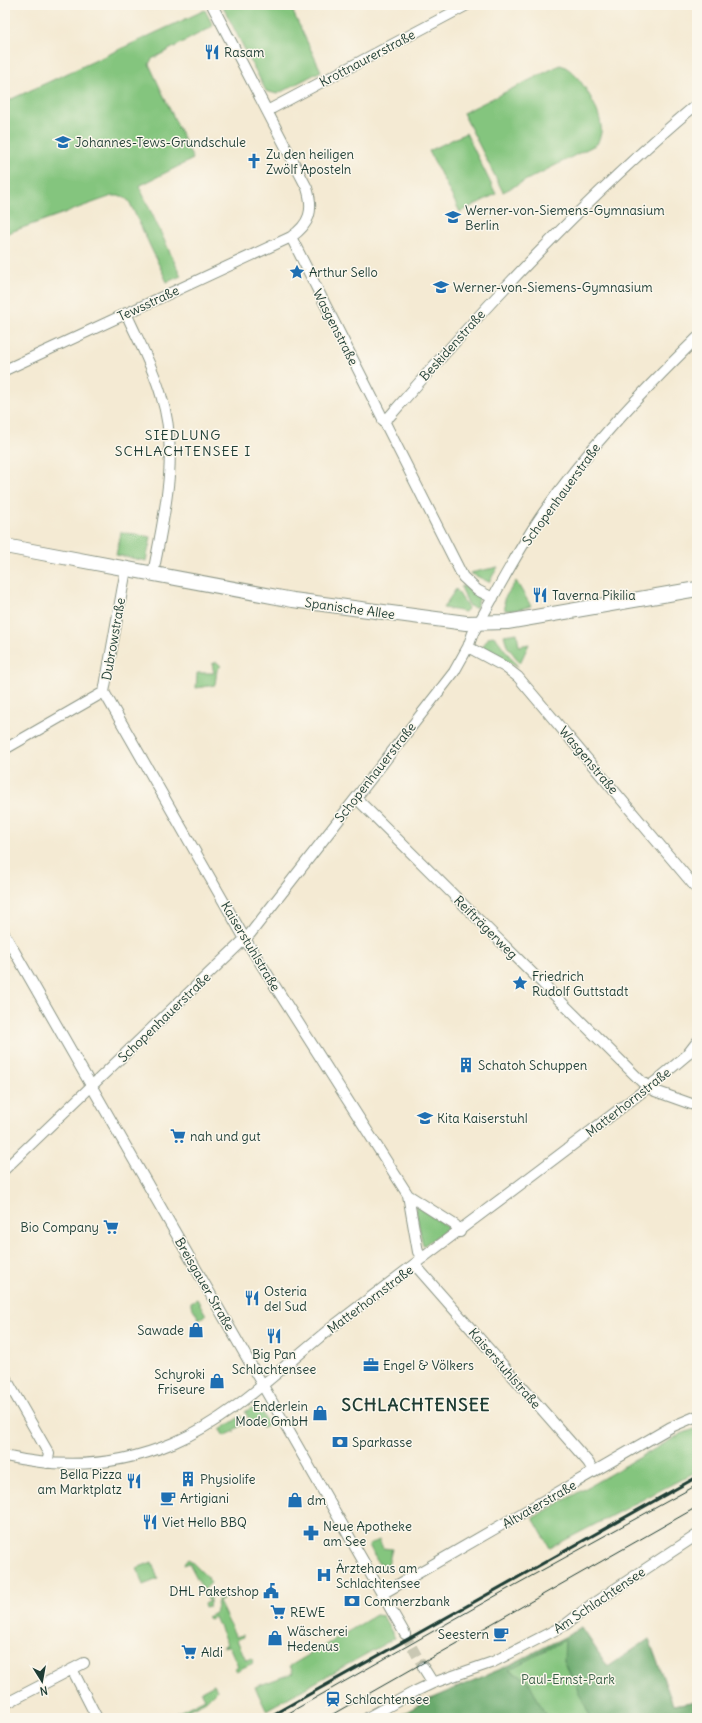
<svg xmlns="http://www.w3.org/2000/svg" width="702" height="1723" viewBox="0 0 702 1723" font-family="Delius,sans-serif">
<rect width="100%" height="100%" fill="#fbf7ec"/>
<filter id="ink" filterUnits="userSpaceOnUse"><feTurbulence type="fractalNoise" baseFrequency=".025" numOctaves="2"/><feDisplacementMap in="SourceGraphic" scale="8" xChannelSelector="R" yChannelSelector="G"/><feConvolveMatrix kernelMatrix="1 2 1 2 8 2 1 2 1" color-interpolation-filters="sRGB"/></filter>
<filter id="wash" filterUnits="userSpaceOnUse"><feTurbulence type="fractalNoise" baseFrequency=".012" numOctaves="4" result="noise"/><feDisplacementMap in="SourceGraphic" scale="16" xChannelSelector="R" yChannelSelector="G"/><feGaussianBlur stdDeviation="0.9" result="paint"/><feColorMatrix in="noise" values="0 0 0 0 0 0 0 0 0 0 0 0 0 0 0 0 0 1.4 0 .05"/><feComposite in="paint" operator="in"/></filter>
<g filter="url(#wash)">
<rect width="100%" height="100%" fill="#f4ead3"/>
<path fill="#84c57e" stroke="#528159" d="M222,5H306L293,12L321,71L277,94L266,91Z
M205,10L213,26L152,59L149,64L193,159L139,186L181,276L167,282L129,201L122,196H112L5,234V102Z
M560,65C577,68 600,109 601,126C602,132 600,138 597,144L503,192L463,113Z
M466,133L496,194L460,212L429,151Z
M121,532L151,537L146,561L116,555Z
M498,567L489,582L470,573Z
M516,581L531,606L517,610H505L504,599Z
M463,586L480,597L476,608L469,606L461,587Z
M456,589L467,606L468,609L465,612L443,608Z
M517,633L519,646L529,644L520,663L507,646L504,635Z
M493,636L496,638L518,667L481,649L489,637Z
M217,662L221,666L217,670L215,685L196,688L197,673H214L212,664Z
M417,1206L449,1228L423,1246L415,1207Z
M197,1299L206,1315L199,1319L191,1305V1302Z
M251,1408L261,1410L268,1424L263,1427L250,1421L245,1412Z
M241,1416L245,1423L234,1430L235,1431L224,1436L220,1430Z
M697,1428V1471L550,1548L533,1518L681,1434Z
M379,1540L383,1548L392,1549L388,1565L378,1563L369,1545Z
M189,1559L208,1578L211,1583L205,1589L211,1597L209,1607L205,1608L204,1604L209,1601L189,1563L184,1565L185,1561Z
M152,1562L158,1579L143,1585L137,1568Z
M220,1592L224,1599L219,1602L236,1637L242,1635L243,1637L237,1640L246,1660L252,1658L253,1663L236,1671L234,1669L238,1666L229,1646L222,1647L227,1644L215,1617L209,1619L207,1617L215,1613Z
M376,1615L383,1616L395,1638L266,1710L255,1687L293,1673L290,1666Z
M582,1628L608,1667L649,1639L673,1705L697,1701V1714L682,1718H395L430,1699L508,1666Z
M214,1684L217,1690L206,1701L172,1718H167L205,1699L201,1691Z"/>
<path fill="#6baa6d" stroke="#457450" d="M582,1628L608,1667L649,1639L673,1705L697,1701V1714L682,1718H591L564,1661L565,1640L508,1670L528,1680L547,1718H395L430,1699L508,1666Z"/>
</g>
<g filter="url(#ink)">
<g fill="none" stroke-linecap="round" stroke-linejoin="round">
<path stroke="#c9c7b3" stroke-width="10" stroke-dasharray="10 5" stroke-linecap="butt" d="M405,1634L423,1667"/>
<defs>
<path id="minor" d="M267,111L467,5
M291,237L463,577L477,590L493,598
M126,313C138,340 153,367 161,395C180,454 164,515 153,574
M5,370L291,237C310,224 314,210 307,188L212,5
M383,421L390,416C486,305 585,198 697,104
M468,647L505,667L518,677L697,889
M104,692L245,939L408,1195L418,1252L423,1258
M5,749L104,692L126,569
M356,798L642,1082L655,1091L697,1106
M5,935L405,1634
M5,1169L250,934L454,672L468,647L473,633C496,593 516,553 542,515C586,450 641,393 697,338
M408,1195L455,1225L460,1232
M415,1265L588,1462L594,1472
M5,1377L49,1454L47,1463
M5,1456C61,1469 119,1466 173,1443C236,1416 283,1365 336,1324C442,1242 551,1163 656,1081L687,1055L697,1042
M382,1594L671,1427L697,1416
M423,1667L433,1683
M72,1669L97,1718
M5,1704L84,1663
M367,1718L416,1691L433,1683L493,1662L565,1625L591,1605L697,1535"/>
<path id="secondary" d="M5,546L293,600L466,623L507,622L697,589"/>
</defs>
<use href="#minor" stroke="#8a9484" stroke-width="12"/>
<use href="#secondary" stroke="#8a9484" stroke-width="16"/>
<use href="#minor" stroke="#fff" stroke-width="10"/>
<use href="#secondary" stroke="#fff" stroke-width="14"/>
<path stroke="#1f3d34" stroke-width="1" d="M280,1718L506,1590L697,1485
M326,1718L697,1507"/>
<path stroke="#1f3d34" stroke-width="3" d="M267,1718L697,1477"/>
</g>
</g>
<defs>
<symbol id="restaurant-bare" viewBox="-9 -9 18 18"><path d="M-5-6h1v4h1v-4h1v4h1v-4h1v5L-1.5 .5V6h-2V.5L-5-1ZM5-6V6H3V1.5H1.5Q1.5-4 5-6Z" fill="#1f6fb2" stroke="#fbf7ec" stroke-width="2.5" paint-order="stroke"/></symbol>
<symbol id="school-bare" viewBox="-9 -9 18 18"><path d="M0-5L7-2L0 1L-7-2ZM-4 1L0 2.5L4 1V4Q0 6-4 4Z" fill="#1f6fb2" stroke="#fbf7ec" stroke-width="2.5" paint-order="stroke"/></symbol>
<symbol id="church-bare" viewBox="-9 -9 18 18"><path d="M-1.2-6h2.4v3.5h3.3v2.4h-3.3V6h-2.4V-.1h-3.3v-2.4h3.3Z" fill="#1f6fb2" stroke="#fbf7ec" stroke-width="2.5" paint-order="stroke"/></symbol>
<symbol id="sight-bare" viewBox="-9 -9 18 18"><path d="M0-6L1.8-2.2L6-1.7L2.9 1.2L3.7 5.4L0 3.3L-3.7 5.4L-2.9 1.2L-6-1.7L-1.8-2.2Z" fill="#1f6fb2" stroke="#fbf7ec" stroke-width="2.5" paint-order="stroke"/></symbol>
<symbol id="building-bare" viewBox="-9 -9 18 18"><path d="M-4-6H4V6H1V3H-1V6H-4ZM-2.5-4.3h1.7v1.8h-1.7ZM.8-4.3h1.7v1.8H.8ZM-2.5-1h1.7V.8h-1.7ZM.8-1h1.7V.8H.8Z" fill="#1f6fb2" stroke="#fbf7ec" stroke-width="2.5" paint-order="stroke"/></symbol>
<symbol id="supermarket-bare" viewBox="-9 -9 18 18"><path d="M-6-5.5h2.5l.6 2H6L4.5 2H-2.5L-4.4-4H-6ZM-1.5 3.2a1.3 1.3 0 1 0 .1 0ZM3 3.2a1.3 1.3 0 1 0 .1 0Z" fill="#1f6fb2" stroke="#fbf7ec" stroke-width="2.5" paint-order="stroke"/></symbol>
<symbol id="shop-bare" viewBox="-9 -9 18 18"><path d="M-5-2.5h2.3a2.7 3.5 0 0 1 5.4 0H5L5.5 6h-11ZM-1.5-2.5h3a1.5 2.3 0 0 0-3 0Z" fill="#1f6fb2" stroke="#fbf7ec" stroke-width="2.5" paint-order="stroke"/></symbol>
<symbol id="office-bare" viewBox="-9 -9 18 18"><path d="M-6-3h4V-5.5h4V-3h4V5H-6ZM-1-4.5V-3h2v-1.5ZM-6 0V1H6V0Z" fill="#1f6fb2" stroke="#fbf7ec" stroke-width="2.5" paint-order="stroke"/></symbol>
<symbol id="bank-bare" viewBox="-9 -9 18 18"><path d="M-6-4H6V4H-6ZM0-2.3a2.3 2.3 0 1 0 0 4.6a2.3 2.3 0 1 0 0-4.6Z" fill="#1f6fb2" stroke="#fbf7ec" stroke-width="2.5" paint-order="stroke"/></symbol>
<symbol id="cafe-bare" viewBox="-9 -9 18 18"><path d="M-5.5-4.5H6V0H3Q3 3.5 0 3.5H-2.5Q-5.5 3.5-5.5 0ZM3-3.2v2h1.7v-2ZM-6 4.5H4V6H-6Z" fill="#1f6fb2" stroke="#fbf7ec" stroke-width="2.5" paint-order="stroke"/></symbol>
<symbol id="pharmacy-bare" viewBox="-9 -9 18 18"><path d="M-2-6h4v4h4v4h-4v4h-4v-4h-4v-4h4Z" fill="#1f6fb2" stroke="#fbf7ec" stroke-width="2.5" paint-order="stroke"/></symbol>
<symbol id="hospital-bare" viewBox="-9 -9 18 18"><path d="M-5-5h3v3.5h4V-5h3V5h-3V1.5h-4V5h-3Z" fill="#1f6fb2" stroke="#fbf7ec" stroke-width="2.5" paint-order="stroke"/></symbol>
<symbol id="civic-bare" viewBox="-9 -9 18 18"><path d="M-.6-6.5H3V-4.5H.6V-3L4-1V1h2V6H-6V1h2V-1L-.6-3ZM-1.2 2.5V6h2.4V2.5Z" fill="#1f6fb2" stroke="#fbf7ec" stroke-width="2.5" paint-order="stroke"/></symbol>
<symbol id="station-bare" viewBox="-9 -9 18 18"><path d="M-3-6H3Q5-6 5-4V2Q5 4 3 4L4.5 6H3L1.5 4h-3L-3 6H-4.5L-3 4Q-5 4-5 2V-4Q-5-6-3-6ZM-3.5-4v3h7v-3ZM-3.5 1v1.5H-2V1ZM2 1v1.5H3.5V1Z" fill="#1f6fb2" stroke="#fbf7ec" stroke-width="2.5" paint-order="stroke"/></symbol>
</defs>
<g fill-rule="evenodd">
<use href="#restaurant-bare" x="201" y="41" width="22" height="22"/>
<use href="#school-bare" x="52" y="131" width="22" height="22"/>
<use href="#church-bare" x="243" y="150" width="22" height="22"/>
<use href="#school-bare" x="442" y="206" width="22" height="22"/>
<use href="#sight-bare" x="286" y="261" width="22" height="22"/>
<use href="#school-bare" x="430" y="276" width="22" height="22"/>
<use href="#restaurant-bare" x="529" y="584" width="22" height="22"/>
<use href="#sight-bare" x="509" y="972" width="22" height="22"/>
<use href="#building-bare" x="455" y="1054" width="22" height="22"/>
<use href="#school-bare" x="414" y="1107" width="22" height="22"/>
<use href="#supermarket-bare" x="167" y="1125" width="22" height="22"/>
<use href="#supermarket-bare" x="100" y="1216" width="22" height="22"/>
<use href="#restaurant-bare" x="241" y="1287" width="22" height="22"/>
<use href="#shop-bare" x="185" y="1319" width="22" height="22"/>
<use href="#restaurant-bare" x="263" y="1325" width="22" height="22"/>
<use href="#office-bare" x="360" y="1354" width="22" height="22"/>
<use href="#shop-bare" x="206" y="1370" width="22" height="22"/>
<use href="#shop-bare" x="309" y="1402" width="22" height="22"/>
<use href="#bank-bare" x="329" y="1431" width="22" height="22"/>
<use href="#building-bare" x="177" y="1468" width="22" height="22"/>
<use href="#restaurant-bare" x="123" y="1470" width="22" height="22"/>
<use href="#cafe-bare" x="157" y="1487" width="22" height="22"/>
<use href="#shop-bare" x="284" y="1489" width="22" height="22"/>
<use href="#restaurant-bare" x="139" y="1511" width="22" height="22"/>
<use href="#pharmacy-bare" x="300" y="1522" width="22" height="22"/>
<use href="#hospital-bare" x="313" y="1564" width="22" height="22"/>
<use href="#civic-bare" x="260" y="1580" width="22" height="22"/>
<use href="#bank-bare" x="341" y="1590" width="22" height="22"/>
<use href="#supermarket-bare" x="267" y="1601" width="22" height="22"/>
<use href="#cafe-bare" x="490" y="1623" width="22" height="22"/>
<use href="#shop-bare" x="264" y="1627" width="22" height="22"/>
<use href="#supermarket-bare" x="178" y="1641" width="22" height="22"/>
<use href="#station-bare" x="322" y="1688" width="22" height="22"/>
</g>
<g text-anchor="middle" stroke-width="3" stroke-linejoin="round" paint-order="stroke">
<g font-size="13" fill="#1f3d34" stroke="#fbf7ec" text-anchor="start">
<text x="224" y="57">Rasam</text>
<text x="75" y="147">Johannes-Tews-Grundschule</text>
<text x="266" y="159">Zu den heiligen<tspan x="266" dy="15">Zwölf Aposteln</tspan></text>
<text x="465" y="215">Werner-von-Siemens-Gymnasium<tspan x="465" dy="15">Berlin</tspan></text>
<text x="309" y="277">Arthur Sello</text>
<text x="453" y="292">Werner-von-Siemens-Gymnasium</text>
<text x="552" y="600">Taverna Pikilia</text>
<text x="532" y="981">Friedrich<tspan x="532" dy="15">Rudolf Guttstadt</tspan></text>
<text x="478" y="1070">Schatoh Schuppen</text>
<text x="437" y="1123">Kita Kaiserstuhl</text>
<text x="190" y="1141">nah und gut</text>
<text x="99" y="1232" text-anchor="end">Bio Company</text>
<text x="264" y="1296">Osteria<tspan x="264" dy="15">del Sud</tspan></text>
<text x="184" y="1335" text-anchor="end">Sawade</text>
<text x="274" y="1359" text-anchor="middle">Big Pan<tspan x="274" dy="15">Schlachtensee</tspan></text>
<text x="383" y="1370">Engel &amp; Völkers</text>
<text x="205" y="1379" text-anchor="end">Schyroki<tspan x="205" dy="15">Friseure</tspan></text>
<text x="308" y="1411" text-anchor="end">Enderlein<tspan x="308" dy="15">Mode GmbH</tspan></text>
<text x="352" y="1447">Sparkasse</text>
<text x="122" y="1479" text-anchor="end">Bella Pizza<tspan x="122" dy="15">am Marktplatz</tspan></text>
<text x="200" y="1484">Physiolife</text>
<text x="180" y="1503">Artigiani</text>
<text x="307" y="1505">dm</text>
<text x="162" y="1527">Viet Hello BBQ</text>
<text x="323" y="1531">Neue Apotheke<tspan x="323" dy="15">am See</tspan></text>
<text x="336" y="1573">Ärztehaus am<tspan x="336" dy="15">Schlachtensee</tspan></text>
<text x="259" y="1596" text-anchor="end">DHL Paketshop</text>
<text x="364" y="1606">Commerzbank</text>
<text x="290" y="1617">REWE</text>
<text x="287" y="1636">Wäscherei<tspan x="287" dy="15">Hedenus</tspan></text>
<text x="489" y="1639" text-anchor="end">Seestern</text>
<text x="201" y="1657">Aldi</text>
<text x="345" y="1704">Schlachtensee</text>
</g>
<g font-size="13" fill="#1f3d34" stroke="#fbf7ec">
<text transform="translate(367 58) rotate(-28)" y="5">Krottnaurerstraße</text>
<text transform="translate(148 303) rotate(-25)" y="5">Tewsstraße</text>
<text transform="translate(336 327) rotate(63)" y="5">Wasgenstraße</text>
<text transform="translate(452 345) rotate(-48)" y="5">Beskidenstraße</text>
<text transform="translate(561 494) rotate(-54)" y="5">Schopenhauerstraße</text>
<text transform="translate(350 608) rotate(8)" y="5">Spanische Allee</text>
<text transform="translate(113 639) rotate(-80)" y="5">Dubrowstraße</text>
<text transform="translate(589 760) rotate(50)" y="5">Wasgenstraße</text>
<text transform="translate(375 772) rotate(-52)" y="5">Schopenhauerstraße</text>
<text transform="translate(486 927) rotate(45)" y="5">Reifträgerweg</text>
<text transform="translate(251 946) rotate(59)" y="5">Kaiserstuhlstraße</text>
<text transform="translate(164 1017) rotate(-44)" y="5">Schopenhauerstraße</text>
<text transform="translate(628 1102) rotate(-38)" y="5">Matterhornstraße</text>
<text transform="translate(205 1284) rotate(60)" y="5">Breisgauer Straße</text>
<text transform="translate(370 1299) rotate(-37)" y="5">Matterhornstraße</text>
<text transform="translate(505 1368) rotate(49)" y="5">Kaiserstuhlstraße</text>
<text transform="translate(539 1504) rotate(-30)" y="5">Altvaterstraße</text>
<text transform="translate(599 1600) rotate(-34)" y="5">Am Schlachtensee</text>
</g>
<g font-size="13" fill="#385f46" stroke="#fbf7ec">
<text x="568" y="1684">Paul-Ernst-Park</text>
</g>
<g font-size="14" letter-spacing="1" fill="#1f3d34" stroke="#fbf7ec">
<text x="183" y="440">SIEDLUNG<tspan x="183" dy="16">SCHLACHTENSEE I</tspan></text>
</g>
<g font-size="17" font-weight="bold" letter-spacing="1" fill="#1f3d34" stroke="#fbf7ec">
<text x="416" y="1411">SCHLACHTENSEE</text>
</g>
</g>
<rect width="702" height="1723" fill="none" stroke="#fbf7ec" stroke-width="20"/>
<g transform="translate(42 1681) rotate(169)" stroke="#fbf7ec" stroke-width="3" paint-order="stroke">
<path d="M0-3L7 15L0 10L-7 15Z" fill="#1f3d34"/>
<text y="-6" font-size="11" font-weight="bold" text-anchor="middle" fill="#1f3d34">N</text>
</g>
</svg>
